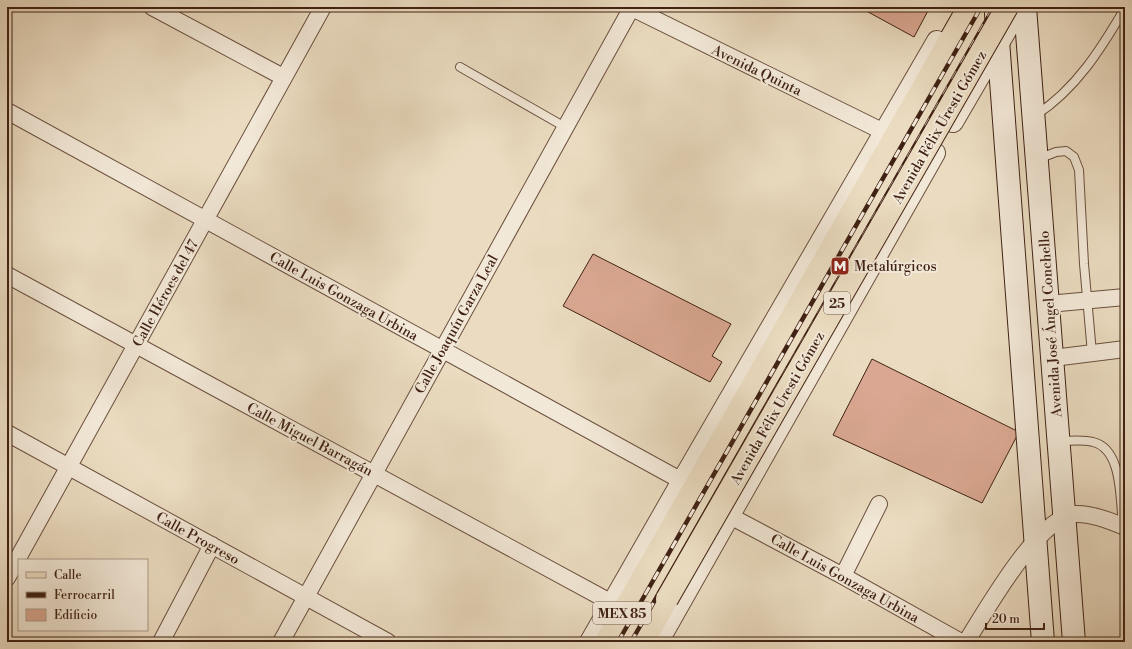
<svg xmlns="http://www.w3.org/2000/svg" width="1132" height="649" viewBox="0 0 1132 649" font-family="'Libre Bodoni',serif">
<rect width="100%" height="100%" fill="#ebdcc1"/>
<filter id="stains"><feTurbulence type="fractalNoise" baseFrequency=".005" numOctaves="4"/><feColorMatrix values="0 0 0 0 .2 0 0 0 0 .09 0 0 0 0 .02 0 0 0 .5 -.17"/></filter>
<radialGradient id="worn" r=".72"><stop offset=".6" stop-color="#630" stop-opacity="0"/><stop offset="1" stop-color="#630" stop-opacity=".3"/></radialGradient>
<path fill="#daa892" stroke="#402214" d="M859,7H930L914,37Z
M593,254L731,324L712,356L722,362L710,382L563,306Z
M872,359L1019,432L982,503L833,435Z"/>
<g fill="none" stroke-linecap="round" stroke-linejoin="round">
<defs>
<path id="service" d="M460,67L565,127
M1036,115C1076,89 1101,49 1125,8
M1038,159L1056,152L1066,151L1074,157L1079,170L1084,264L1092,353
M1059,441C1070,441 1082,439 1093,442C1123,449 1120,501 1123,526"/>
<path id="minor" d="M152,7L283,77
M630,7L884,132
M7,111L682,481
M7,275L612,603
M1048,304L1125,297
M1053,358L1125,349
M7,433L388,642
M730,516L843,576L961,642
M843,576L879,504
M7,578L323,7
M161,642L212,545
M281,642L632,7
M966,642C986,611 1037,518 1075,514C1090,513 1111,521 1125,527"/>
<path id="tertiary" d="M953,122L1020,7
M590,642L682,481L937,41
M658,642L935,153"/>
<path id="secondary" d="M1025,7L1074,642
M996,14L1043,642"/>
<path id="primary" d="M606,642L969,7
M643,642L667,599"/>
</defs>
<use href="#service" stroke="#6b503f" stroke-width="10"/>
<use href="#minor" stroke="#6b503f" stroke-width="18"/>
<use href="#tertiary" stroke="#6b503f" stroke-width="22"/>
<use href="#secondary" stroke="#402214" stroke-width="24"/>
<use href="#primary" stroke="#402214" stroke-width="24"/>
<use href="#service" stroke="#f2e8d7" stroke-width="8"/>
<use href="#minor" stroke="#f2e8d7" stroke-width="16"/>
<use href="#tertiary" stroke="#f2e8d7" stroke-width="20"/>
<use href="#secondary" stroke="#f2e8d7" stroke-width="22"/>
<use href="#primary" stroke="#ebdcc1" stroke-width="22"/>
<defs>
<path id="rail" d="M618,642L981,7
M631,642L994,7"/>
</defs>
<use href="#rail" stroke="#402214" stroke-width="4.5"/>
<use href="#rail" stroke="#f2e8d7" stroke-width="3" stroke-dasharray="9" stroke-linecap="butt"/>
<defs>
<path id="primary-bridge" d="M667,599L1007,7"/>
</defs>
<use href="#primary-bridge" stroke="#402214" stroke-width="24" stroke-linecap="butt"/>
<use href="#primary-bridge" stroke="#ebdcc1" stroke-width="22"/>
</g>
<defs>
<symbol id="metro-square" viewBox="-11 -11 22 22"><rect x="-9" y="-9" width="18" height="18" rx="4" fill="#8f2418" stroke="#f2e8d7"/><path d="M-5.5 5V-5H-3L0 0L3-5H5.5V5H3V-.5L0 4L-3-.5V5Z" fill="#fff"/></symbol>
</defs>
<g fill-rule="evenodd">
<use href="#metro-square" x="829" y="255" width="22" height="22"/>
</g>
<g text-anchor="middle" stroke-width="4" stroke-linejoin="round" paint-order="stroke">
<g fill="#f2e8d7" stroke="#755d4e" stroke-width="1">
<rect x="824" y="292" width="26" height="22" rx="3"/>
<rect x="593" y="602" width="58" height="22" rx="3"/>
</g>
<g font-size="13" font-weight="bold" fill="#402214">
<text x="837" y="308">25</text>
<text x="622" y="618">MEX 85</text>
</g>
<g font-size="14" fill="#402214" stroke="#f2e8d7">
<text transform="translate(757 70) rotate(26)" y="5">Avenida Quinta</text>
<text transform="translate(939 127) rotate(-60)" y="5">Avenida Félix Uresti Gómez</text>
<text transform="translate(165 293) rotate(-61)" y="5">Calle Héroes del 47</text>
<text transform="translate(344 296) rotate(29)" y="5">Calle Luis Gonzaga Urbina</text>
<text transform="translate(456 324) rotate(-61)" y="5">Calle Joaquín Garza Leal</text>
<text transform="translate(1050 324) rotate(-94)" y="5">Avenida José Ángel Conchello</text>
<text transform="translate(777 408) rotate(-60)" y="5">Avenida Félix Uresti Gómez</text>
<text transform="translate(310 439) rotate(28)" y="5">Calle Miguel Barragán</text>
<text transform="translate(198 538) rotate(29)" y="5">Calle Progreso</text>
<text transform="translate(845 578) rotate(29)" y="5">Calle Luis Gonzaga Urbina</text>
</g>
<g font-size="14" fill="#402214" stroke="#f2e8d7" text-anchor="start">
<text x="854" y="271">Metalúrgicos</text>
</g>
</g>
<rect width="1132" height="649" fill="none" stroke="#ebdcc1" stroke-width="24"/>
<rect x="8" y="8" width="1116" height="633" fill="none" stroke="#402214" stroke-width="2"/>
<rect x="12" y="12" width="1108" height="625" fill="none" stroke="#402214"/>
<rect x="18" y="559" width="130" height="72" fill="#f2e8d7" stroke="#ab9989"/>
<rect x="26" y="572" width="20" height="6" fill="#ebdcc1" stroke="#ab9989"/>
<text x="54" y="579" font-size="12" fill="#402214">Calle</text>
<rect x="26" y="592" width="20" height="6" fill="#402214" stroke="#ab9989"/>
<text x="54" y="599" font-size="12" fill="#402214">Ferrocarril</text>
<rect x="26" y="609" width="20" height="12" fill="#daa892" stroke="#ab9989"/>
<text x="54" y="619" font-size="12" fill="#402214">Edificio</text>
<path d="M986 623v6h58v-6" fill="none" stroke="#402214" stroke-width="2"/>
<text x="992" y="623" font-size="12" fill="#402214" stroke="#f2e8d7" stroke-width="3" paint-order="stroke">20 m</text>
<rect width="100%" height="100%" filter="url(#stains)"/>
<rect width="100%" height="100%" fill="url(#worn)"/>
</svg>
